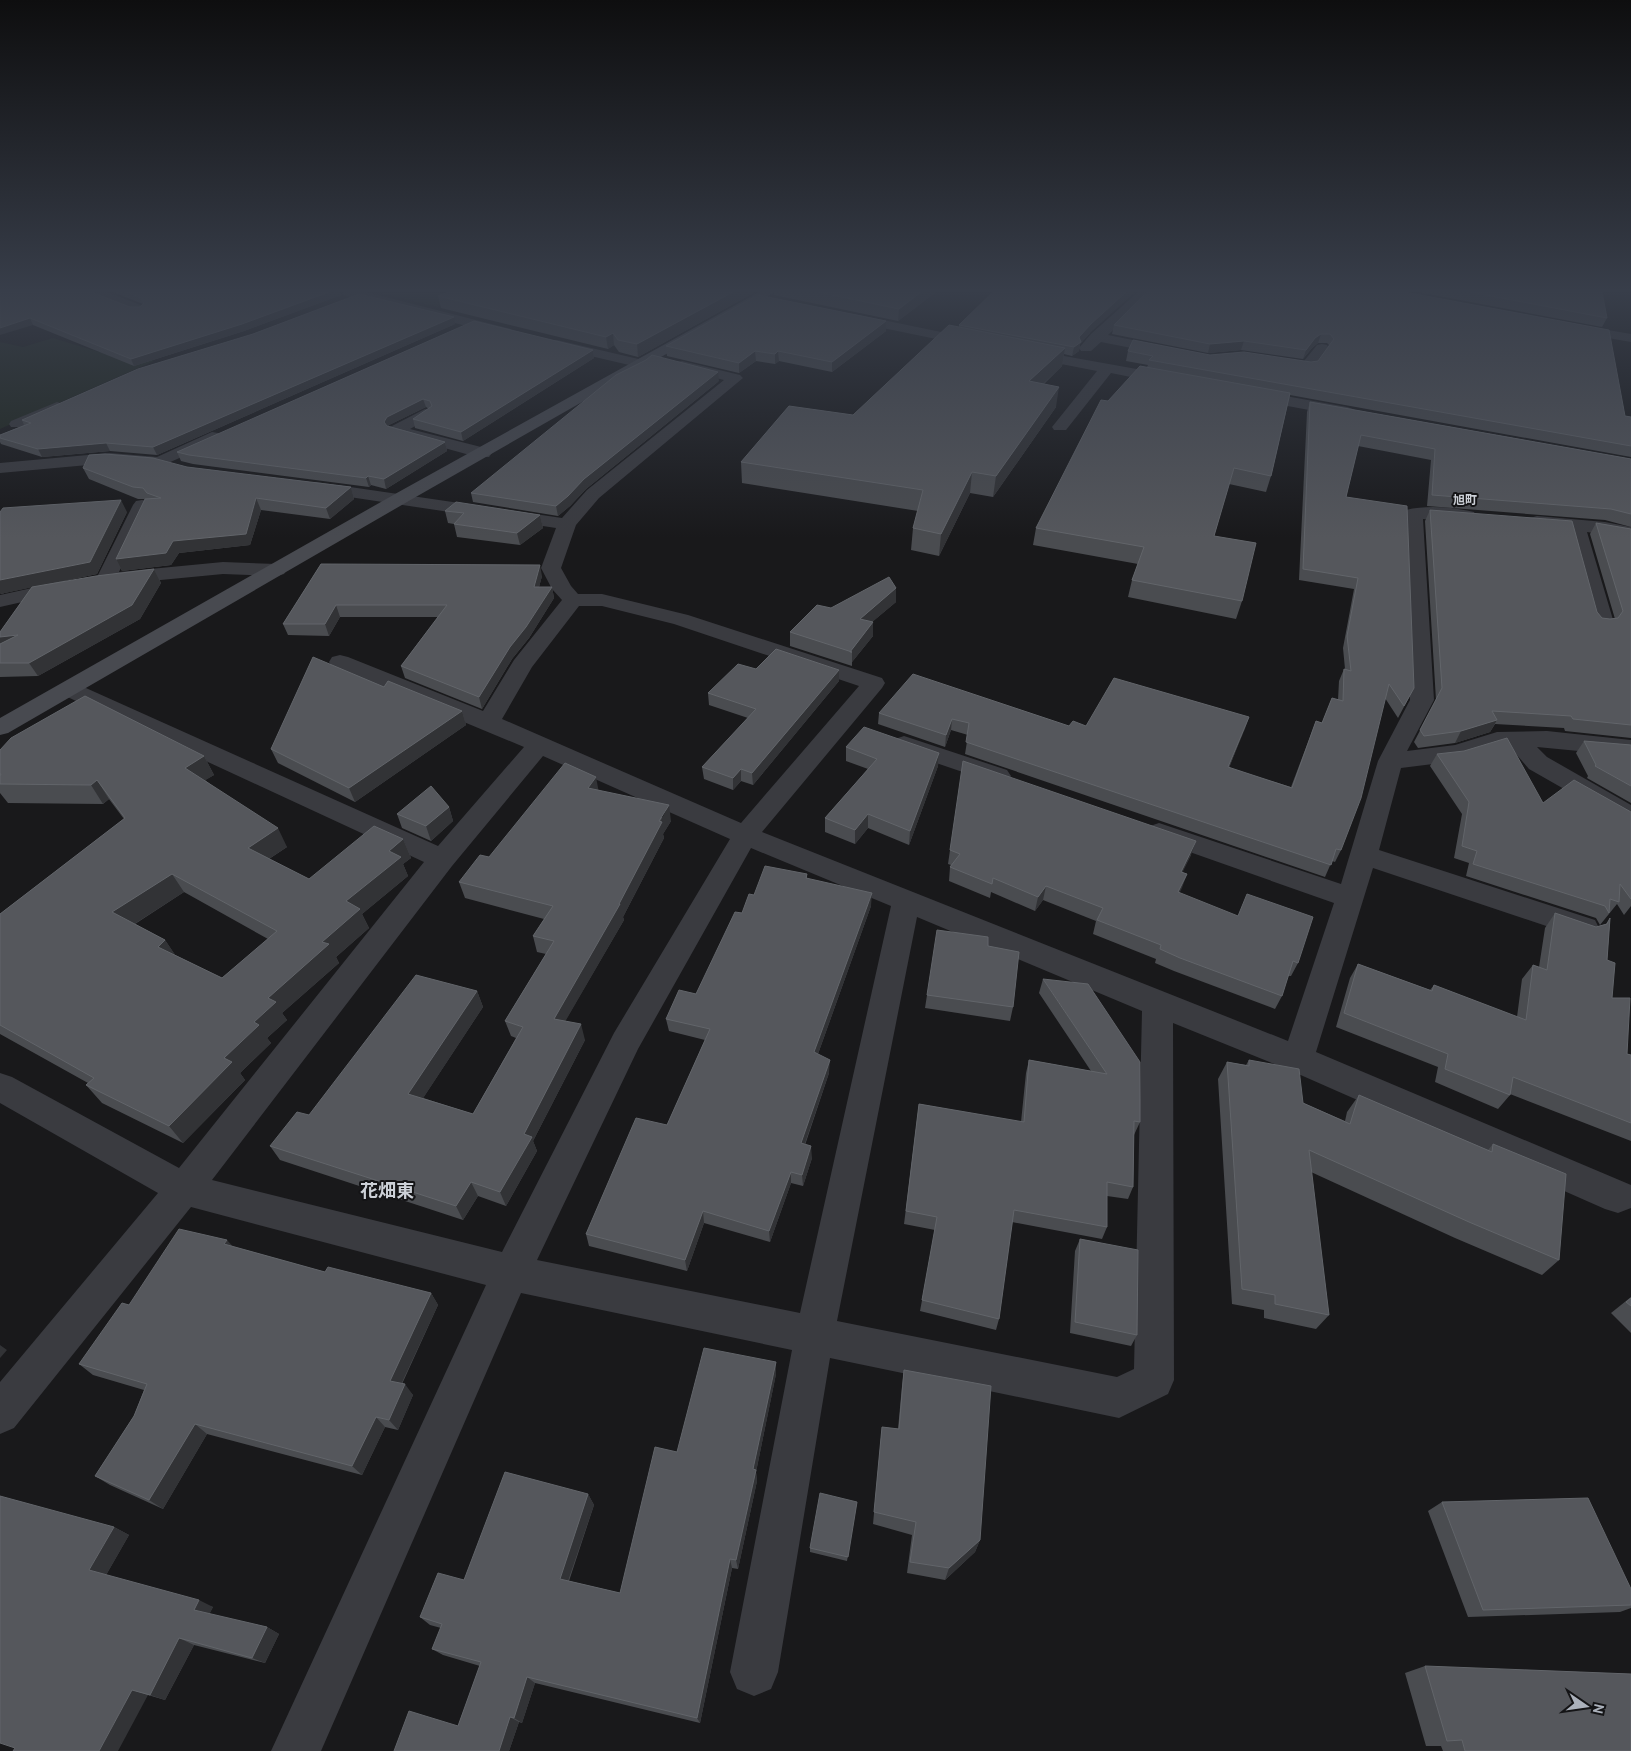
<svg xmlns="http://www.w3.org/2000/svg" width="1631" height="1751" viewBox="0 0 1631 1751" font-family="'PT Sans','Noto Sans JP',sans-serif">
<rect width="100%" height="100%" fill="#19191b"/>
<path fill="#1f271f" d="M378,292H474L437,307Z
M53,338L99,352L116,347L154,361L0,429V342L23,347Z"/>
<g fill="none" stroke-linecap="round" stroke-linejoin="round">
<path fill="#3a3b40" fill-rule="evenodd" d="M88,292H107L143,306L145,309L143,312H133L89,295Z
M343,292H366L511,329L513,332L506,336L344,295Z
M1138,292H1152L1108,335L1172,348L1174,351L1172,354L1167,355L1101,342L1091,351H1081L1079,348L1091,334Z
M849,313L975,339L980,340L982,343L980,346L975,347L844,320L842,317L844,314Z
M1573,324L1631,334V342L1568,331L1566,328L1568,325Z
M557,340L647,361L649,364L647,367L642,368L552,347L550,344L552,341Z
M1322,344L1327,345L1329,348C1309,377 1309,371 1276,365L1271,364L1269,361L1271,358L1276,357L1304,361L1317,345Z
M1025,349L1170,375L1175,377L1178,380L1175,383L1170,385L1111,373L1066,430H1054L1052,427L1097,371L1020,356L1018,353L1020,350Z
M682,361L740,375L743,378L599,498L576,525L561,568L571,586L578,594H602L688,615L882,678L885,683L882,688L762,832L1288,1041L1334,903L1150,838L1146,832L1150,826L1159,823L1341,884L1378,761L1410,700L1404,514L1406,510C1427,505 1453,507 1474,512L1476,516L1474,520L1467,522L1423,519L1434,700L1407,751L1455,745L1497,732L1547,731L1631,740V756L1537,747L1547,757L1631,805V825L1622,822L1529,769L1510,747L1499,748L1457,761L1401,768L1379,850L1595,920L1599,928L1595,936L1585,939L1373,868L1316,1052L1631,1185V1208L1618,1213L1605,1209L1287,1069L1173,1023L1174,1380L1168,1394L1119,1418L830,1358L778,1672L771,1689L754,1696L737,1689L730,1672L792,1350L521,1293L321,1751H271L486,1285L191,1207L14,1428L0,1434V1382L158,1193L0,1103V1073L12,1077L179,1168L424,862L61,694L58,689L61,684L69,682L77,684L438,846L524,747L332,667L329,662L332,657L340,655L348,657L483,711L514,660L562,600L552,589L541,568L556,528L316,492L310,491L307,487L310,483L316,482L562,518L587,490L724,380L677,368L675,365L677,362ZM579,606H602L674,624L859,686L741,823L502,719L532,667ZM543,756L730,839L614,1033L502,1252L212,1180L452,866ZM751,848L891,906L800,1313L537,1260L638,1049ZM917,917L1142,1011L1134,1369L1117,1377L837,1321Z
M1251,390L1347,407L1353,409L1355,412L1353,415L1347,417L1245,398L1243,395L1245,392Z
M57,402L63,404L65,407L63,410L23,427H11L9,424L11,421Z
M425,409L431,411L433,414L431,417L410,429L489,449L492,453L489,457H477L390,433L388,430L390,427Z
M212,432L218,433L220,437L218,441L159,467L110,463L0,473V463L110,453L157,457Z
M142,500L148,501L151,505L119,572L223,562L277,564L284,566L287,570L284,574L277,576L223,574L119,584C112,582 106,585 99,583L96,579L133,505L136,501Z
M1537,516L1605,522L1631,527V539L1587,532L1614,623L1611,628L1603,629L1595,628L1592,623L1568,530L1530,526L1528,522L1530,518Z
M64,581L71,583L74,587L71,591L0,607V595Z
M904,736L1007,770L1011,776L1007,782L998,784L895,749L892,744L895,739Z"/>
<path fill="#484a50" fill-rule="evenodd" d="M759,292H775L407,502L8,733L0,735V718L395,494Z"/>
</g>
<path fill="#4a4c50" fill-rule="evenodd" d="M0,292L130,307H140L143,304L113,292H340L341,295L244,331L134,366L33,325Z
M755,292L638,357L619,352L614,345L608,349L441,308L438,296Z
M774,292H936L898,321L774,295Z
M1404,292L1625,416L1631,417V457L1290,395L1271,476L1266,492L1229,484L1214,536L1242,601L1236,619L1128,597L1132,580L1138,564L1033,545L1036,528L1108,401L1147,367L1148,365L1126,361L1128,351L1210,355L1311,362L1318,361L1329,345L1327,343H1318L1312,348L1303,359L1241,350L1208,353L1112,334L1114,325Z
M1418,292H1602L1607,318L1602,327Z
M886,321V331L832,372L779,361L775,364L756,361L739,373L667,356L666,346Z
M455,324L157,455L110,451L42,457L1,444L0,442V435L24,425L22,420Z
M959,325L1090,333L1080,344L1079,351L1072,356L1064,354L1062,366L1044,384L1056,407L993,497L970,493L939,556L911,550L913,528L918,511L742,483L741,462L853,415L959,327Z
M593,350L594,358L463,441L415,428L413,419L429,409L426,407L389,425V426L445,442L447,451L386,489L371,485L369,487L193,464L181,461L177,452Z
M719,381L586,489L570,506L558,516L473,502L471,493Z
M1310,402L1631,459V527L1605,520L1427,506L1431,460L1358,446L1346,497L1414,688L1398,718L1385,698L1341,850L1335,862L1332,861L1325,877L965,754L968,735L951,730L945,747L878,724L879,713L1069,726H1086L1249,717L1229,768L1291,787L1316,721L1322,723L1332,698L1338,700L1339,681L1344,669H1345L1343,648L1354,589L1299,580L1307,412Z
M187,467L351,487L354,499L330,519L261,510L250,545L179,553L171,565L122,571L116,559L147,499H138L89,479L83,468Z
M1430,510L1597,612L1602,618L1610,619H1615L1590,534L1596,523L1631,529V738L1565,731L1564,728L1495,724L1490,732L1455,743L1418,748L1414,742L1436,700L1425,521Z
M445,511L540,515L543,528L520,545L457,537L454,524L448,523Z
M127,512L97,574L36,587L154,569L161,583L140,619L38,676L0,677V632L32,587L0,594Z
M321,564L542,576L539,587H552L554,598L529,638L512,659L482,709L405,678L401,666L438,617H340L329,636L288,635L283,624Z
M896,588V602L872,622H873V636L852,662V666L790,646V632L831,608Z
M756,669L839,670V681L753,785L741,781L733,790L704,779L702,767L748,718L709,705L708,693Z
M384,687L462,711L466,725L355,802L278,763L271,749Z
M1584,741L1631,745V803L1587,778L1588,776L1576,753Z
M846,747L939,753L938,766L909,845L868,828L855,844L825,832V818L868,769L846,761Z
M0,750L204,756L214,775L205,780L287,847L269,859L309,879L403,839L411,858L403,864L408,876L362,914L369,928L336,957L339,963L282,1013L287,1020L267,1038L271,1043L240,1073L245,1080L183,1143L102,1103L86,1085L88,1083L0,1034V914L124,819L109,799L103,804L8,803L0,793ZM184,892L268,939L222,978L175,955L165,940L135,924Z
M1437,754L1543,803L1631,812V906L1624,915L1617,904L1600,925L1596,918L1466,876L1469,863L1454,858L1462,814L1430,766Z
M598,790L671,821L663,834L664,838L623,917L624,920L565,1021L585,1040L533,1141L537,1151L506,1206L478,1196L463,1220L280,1160L270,1146L309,1115L477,991L483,1007L423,1098L473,1114L516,1038L511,1036L505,1021L546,954L537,952L533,936L544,919L465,898L459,882L489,857Z
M449,807L453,821L431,841L402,828L397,814Z
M950,850L1191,855L1182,872L1187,874L1179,893L1298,963L1291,976H1288L1282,996L1275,1009L1174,971L1155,963L1156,959L1093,934L1096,921L1043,900L1035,911L991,892L990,898L949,881L950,867L951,865L948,864Z
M807,874V879L871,906L818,1054L829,1073L805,1145L812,1158L803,1186L791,1183L770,1242L704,1223L687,1271L589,1246L586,1234L667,1125L705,1040L669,1031L666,1019L696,994L754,895Z
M1555,913L1596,927L1606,924L1610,918L1607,960L1612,998L1627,1054L1631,1055V1141L1510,1094V1095L1498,1109L1435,1082L1438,1067L1336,1027L1350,978L1358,964L1430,990L1434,985L1517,1017L1522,979L1533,965L1539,967L1545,928Z
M988,946L1013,1007L1010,1021L925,1008L927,995Z
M1043,979L1140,1122L1134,1135L1133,1187L1128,1199L1107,1196V1227L1102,1239L1012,1222L999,1319L996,1330L920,1311L935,1230L904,1224L919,1104L1021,1122L1026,1073L1029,1060L1091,1071L1039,993Z
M1249,1060L1303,1103L1345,1121L1347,1112L1359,1095L1488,1150L1493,1144L1559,1260L1542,1275L1455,1238L1311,1172L1329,1315L1316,1329L1264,1318V1310L1232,1304L1218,1079L1227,1062L1246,1065Z
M1080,1239L1137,1335L1131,1346L1070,1333L1075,1251Z
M233,1247L325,1272L431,1293L438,1305L402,1384L413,1395L398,1430L385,1427L362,1475L207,1434L163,1509L110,1485L95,1476L134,1416L144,1390L93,1375L79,1364L129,1305Z
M1631,1297V1333L1611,1313Z
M776,1362V1374L756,1472L757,1481L738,1569L732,1568L700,1723L535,1683L522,1723L519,1722L509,1751H394L458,1726L480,1666L443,1655L432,1649L441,1628L430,1625L420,1617L464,1580L588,1494L594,1505L569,1581L620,1593L677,1452Z
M904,1370L980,1540L975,1552L945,1580L907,1573L912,1535L873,1524L882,1427L898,1429L902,1386Z
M857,1502L847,1561L810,1552V1548Z
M1442,1502L1631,1589V1608L1620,1612L1468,1617L1428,1511Z
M114,1527L129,1535L106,1575L213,1607L209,1614L267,1627L279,1634L265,1663L194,1645L165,1700L148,1695L15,1748Z
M1425,1666L1631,1751H1443L1441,1746H1426L1405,1673Z"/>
<path fill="#323336" d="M329,292H340L341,295L244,331L134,366L131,359Z
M733,292H755L638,357L637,344Z
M921,292H936L898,321L899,309Z
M1126,292H1135L1090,333L1080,344L1079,351L1072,356L1074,347L1079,337L1091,324Z
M454,317L455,324L157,455L153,447Z
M30,318L33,325L0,335V328Z
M886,321V331L832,372V362Z
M613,333L614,345L608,349L606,337Z
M1321,334L1318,343L1312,348L1303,359L1306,350L1315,338Z
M1244,341L1241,350L1208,353L1210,344Z
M1065,348L1062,366L1026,400L1029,381Z
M593,350L594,358L463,441L461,432Z
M755,351L756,361L739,373V363Z
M778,351L779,361L775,364V354Z
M718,372L719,381L586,489L570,506L558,516L556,506L584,479Z
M1059,387L1056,407L993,497L996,476Z
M423,399L426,407L389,425L386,431L384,422L387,417Z
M445,442L447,451L386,489L384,479Z
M106,443L110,451L42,457L38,449Z
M972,472L970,493L939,556L941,534Z
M368,476L371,485L369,487L366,478Z
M351,487L354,499L330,519L326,508Z
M256,498L261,510L250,545L179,553L171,565L122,571L116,559Z
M121,500L127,512L97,574L0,594V580Z
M540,515L543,528L520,545L517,533Z
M540,565L542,576L536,598L534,587Z
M154,569L161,583L140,619L38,676L29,663Z
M552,587L554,598L529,638L512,659L482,709L479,697L510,647Z
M896,588V602L859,633L860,619Z
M336,605L340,617L329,636L325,624Z
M873,622V636L852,662V652H850Z
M18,635L0,644V637Z
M839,670V681L753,785L752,773Z
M462,711L466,725L355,802L349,788Z
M1249,717L1245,729L1224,779L1228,767Z
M952,719L951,730L945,747L946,735Z
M1497,720L1490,732L1455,743L1461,731Z
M939,753L938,766L909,845L910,831Z
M204,756L214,775L196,786L185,768Z
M741,769V781L733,790V778Z
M596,777L599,793L588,788Z
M97,780L109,799L103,804L91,785Z
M669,805L671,821L663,834L664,838L623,917L624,920L558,1034L554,1019Z
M449,807L453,821L431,841L426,826Z
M868,814V828L855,844V830Z
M278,828L287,847L258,866L248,848Z
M403,839L411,858L403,864L408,876L362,914L369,928L336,957L339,963L282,1013L287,1020L267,1038L271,1043L240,1073L245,1080L183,1143L169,1126L254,1022L268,998L322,942L346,901L389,851Z
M1196,841L1191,855L1176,886L1181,872Z
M172,874L184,892L125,930L112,912Z
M1187,874L1182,888L1173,906L1178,892Z
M1046,886L1043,900L1035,911L1038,897Z
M872,893L871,906L814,1065V1052Z
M165,940L178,959L158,947Z
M477,991L483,1007L416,1109L408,1094Z
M581,1024L585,1040L533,1141L537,1151L506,1206L500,1192L524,1134Z
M830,1060L829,1073L801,1155V1143Z
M811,1146L812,1158L803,1186L802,1175Z
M791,1172V1183L770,1242L769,1231Z
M471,1182L478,1196L463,1220L456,1206Z
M703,1211L704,1223L687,1271L685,1260Z
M227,1240L238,1252L224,1244Z
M431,1293L438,1305L398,1391L390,1381Z
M0,1345L7,1350L0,1358Z
M776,1362V1374L756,1472L757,1481L738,1569L736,1560L753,1469Z
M405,1384L413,1395L398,1430L389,1420Z
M376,1417L385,1427L362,1475L352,1466Z
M195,1424L207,1434L163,1509L149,1500Z
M588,1494L594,1505L566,1587L560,1579Z
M114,1527L129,1535L105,1577L89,1570Z
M980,1540L975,1552L945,1580L949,1568Z
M730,1559L732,1568L700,1723L697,1718Z
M199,1600L213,1607L208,1617L194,1610Z
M267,1627L279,1634L265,1663L252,1658Z
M179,1638L194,1645L165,1700L150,1695Z
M527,1677L535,1683L522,1723L514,1718Z
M132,1690L148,1695L118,1751H99Z
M510,1717L519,1722L509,1751H499Z"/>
<path fill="#55575c" stroke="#62656a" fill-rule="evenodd" d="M0,292H91L130,307H140L144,303L141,298L127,292H329L242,324L131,359L30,318L0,328Z
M448,292H733L637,344L618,340L613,333L606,337L438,296Z
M818,292H921L899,309Z
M993,292H1126L1091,324L1079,337L1081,342L1074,347L959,325Z
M1147,292H1404L1609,330L1625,416L1631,417V446L1149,360L1153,356L1128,351L1133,340L1210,355L1244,352L1311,362L1318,361L1334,339L1330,334H1321L1315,338L1306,350L1244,341L1210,344L1114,325Z
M1470,292H1602L1607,318Z
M359,294L454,317L153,447L106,443L38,449L0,438V435L31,423L22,420L138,369L253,334Z
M758,295L886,321L832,362L778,351L775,354L755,351L739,363L666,346Z
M474,321L593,350L461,432L413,419L432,406L430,401L423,399L387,417L384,422L387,426L445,442L384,479L368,476L366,478L189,455L177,452Z
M949,325L1065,348L1029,381L1059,387L996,476L972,472L941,534L913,528L923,490L741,462L789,406L853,415Z
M652,355L718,372L584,479L568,496L556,506L471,493L616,375L646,360Z
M1140,366L1290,393L1271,476L1234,468L1214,536L1256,543L1242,601L1132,580L1144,547L1036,528L1101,400L1108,401Z
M1310,402L1631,459V514L1611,509L1432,495L1435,449L1361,435L1346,497L1407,506L1414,688L1404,706L1389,684L1361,798L1341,850L1336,849L1331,865L966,742L969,723L952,719L946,735L879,713L913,674L1069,726L1073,721L1086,726L1114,678L1249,717L1228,767L1292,788L1316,721L1322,723L1332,698L1343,701L1344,669L1351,671L1347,636L1358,578L1303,569Z
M105,454L153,458L187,467L351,487L326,508L256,498L246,534L173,541L166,553L116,559L145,499L161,498L147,493L143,488L133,487L83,468L89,455Z
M121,500L90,562L0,580V512L3,508Z
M456,502L540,515L517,533L454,524L464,513L445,511Z
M1430,510L1572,521L1597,612L1602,618L1610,619L1618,618L1623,611L1596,523L1631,529V725L1573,719L1571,716L1492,711L1497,720L1461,731L1424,736L1420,730L1442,688Z
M321,564L540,565L534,587H552L526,627L510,647L479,697L401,666L447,605H336L325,624H283Z
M154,569L132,605L29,663H0V644L18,635L0,637V632L32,587L96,576Z
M889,577L896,588L860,619L873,622L850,652H852L790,632L817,605L831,608Z
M776,649L839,670L752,773L741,769L733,778L702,767L756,709L708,693L738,664L756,669Z
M313,657L384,687L388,681L462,711L349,788L271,749Z
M85,696L204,756L185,768L278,828L248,848L309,879L374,826L403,839L389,851L401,857L346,901L360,909L322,942L329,944L268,998L276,1002L254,1022L259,1025L224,1058L232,1062L169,1126L86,1085L94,1078L0,1025V914L125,818L97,780L91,785L0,784V776L1,774H0V750L11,738ZM172,874L277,931L222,978L158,947L165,940L112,912Z
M864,727L939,753L910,831L868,814L855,830L825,818L877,759L846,747Z
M1507,738L1543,803L1574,780L1631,812V899L1620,884L1619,902L1610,899L1609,913L1605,906L1473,864L1477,851L1462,846L1469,802L1437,754L1464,751Z
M1584,741L1631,745V786L1595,766L1596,765Z
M963,761L1196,841L1181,872L1187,874L1178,892L1238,916L1247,894L1313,917L1298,963L1293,961L1282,996L1180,958L1160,949L1161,945L1097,920L1103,908L1046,886L1038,897L993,878L992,884L950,867L960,854L950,850Z
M565,763L596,777L588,788L669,805L659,821L662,822L619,904H620L554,1019L581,1024L524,1134L532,1137L500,1192L471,1182L456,1206L270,1146L297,1112L309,1115L416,975L477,991L408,1094L473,1114L523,1027L505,1021L554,941L533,936L553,906L459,882L480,855L489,857Z
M431,786L449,807L426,826L397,814Z
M765,866L807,874L806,878L872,893L814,1052L830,1060L801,1143L811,1146L802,1175L791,1172L769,1231L703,1211L685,1260L586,1234L636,1118L667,1125L710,1029L666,1019L679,990L696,994L735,912L742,913L749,894L754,895Z
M1555,913L1596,927L1607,924L1610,918L1607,960L1615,963L1612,998H1630L1627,1054L1631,1055V1123L1513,1077L1510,1095L1445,1069L1448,1054L1344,1013L1358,964L1432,991L1434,985L1526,1020L1533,965L1547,970Z
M937,930L988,937V946L1019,952L1013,1007L927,995Z
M1043,979L1088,984L1140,1062V1122L1134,1121L1133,1187L1107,1182V1227L1014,1210L999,1319L922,1300L937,1217L906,1211L919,1104L1024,1122L1029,1060L1107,1074Z
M1249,1060L1299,1069L1303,1103L1350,1124L1359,1095L1492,1152L1493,1144L1566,1174L1559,1260L1469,1222L1309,1150L1329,1315L1275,1304V1295L1242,1289L1227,1062L1249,1066Z
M179,1229L227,1240L224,1244L325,1272L328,1267L431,1293L390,1381L405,1384L389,1420L376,1417L352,1466L195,1424L149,1500L95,1476L134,1416L147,1384L79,1364L122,1303L129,1305Z
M1080,1239L1138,1250L1137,1335L1075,1322Z
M1631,1298V1306L1626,1302Z
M704,1348L776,1362L753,1469L756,1470L736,1560L730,1559L697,1718L527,1677L514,1718L510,1717L499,1751H394L409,1711L458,1726L481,1662L432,1649L442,1624L420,1617L438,1573L464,1580L505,1472L588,1494L560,1579L620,1593L655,1447L677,1452Z
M904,1370L991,1386L980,1540L949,1568L910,1562L916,1522L874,1512L882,1427L899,1429Z
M820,1493L857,1502L848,1557L810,1548Z
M0,1496L114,1527L89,1570L199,1600L194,1610L267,1627L252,1658L179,1638L150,1695L132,1690L99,1751H13L15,1748L0,1743Z
M1588,1498L1631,1589V1605L1483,1610L1442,1502Z
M1425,1666L1631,1674V1751H1465L1462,1740L1447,1741Z"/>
<linearGradient id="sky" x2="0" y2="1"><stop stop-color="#0e0e0f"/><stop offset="0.54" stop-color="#383e4a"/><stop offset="1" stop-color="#383e4a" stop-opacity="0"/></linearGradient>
<rect width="1631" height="538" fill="url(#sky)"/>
<g text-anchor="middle" stroke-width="4" stroke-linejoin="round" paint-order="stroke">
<g font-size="12" font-weight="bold" fill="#ccd0d7" stroke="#141416">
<text x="1465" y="504">旭町</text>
</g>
<g font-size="18" font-weight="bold" fill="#ccd0d7" stroke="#141416">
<text x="387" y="1197">花畑東</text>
</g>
</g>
<g transform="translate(1586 1706) rotate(103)" stroke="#141416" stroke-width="4" paint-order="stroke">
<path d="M0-4L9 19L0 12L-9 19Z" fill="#abb1bb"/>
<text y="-8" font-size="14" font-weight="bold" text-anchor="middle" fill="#abb1bb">N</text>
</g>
</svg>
